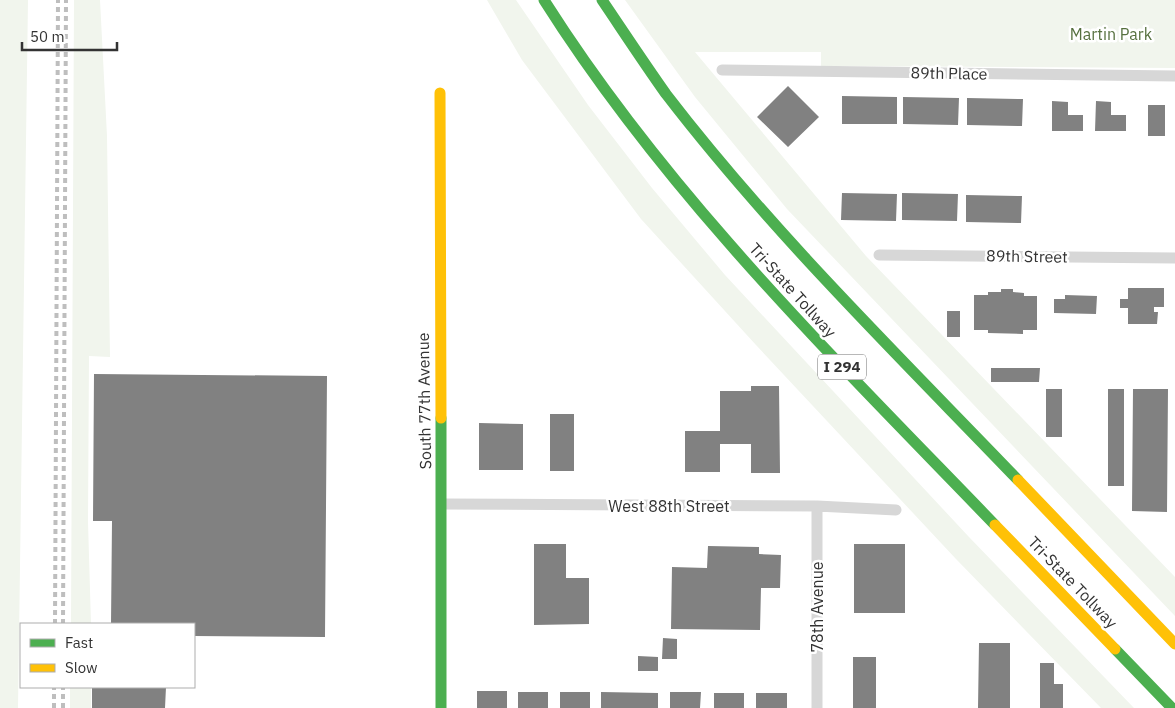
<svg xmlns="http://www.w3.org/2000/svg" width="1175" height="708" viewBox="0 0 1175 708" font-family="'IBM Plex Sans',sans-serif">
<rect width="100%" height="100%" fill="#fff"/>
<path fill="#f1f5ed" d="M0,0H28L18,708H0Z
M74,0H100L107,136L110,357L89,356L88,522L91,624H71Z
M487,0H516L588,105L652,188L725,275L969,537L1134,708H1101L956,559L756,345L641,219L522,60Z
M625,0H1175V68L821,66V52H695L866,256L1175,577V616L787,209L695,97Z
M70,687H91V708H70Z"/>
<path fill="#818181" d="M788,86L819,117L788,147L757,117Z
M842,96L897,97V124H842Z
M903,97L959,98L958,125L903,124Z
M967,98L1023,99L1022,126L967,125Z
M1052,101L1068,102V115H1083V131H1052Z
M1096,101L1111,102V115H1126V131H1095Z
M1148,105H1165V136H1148Z
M842,193L897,194L896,221L841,220Z
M902,193L958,194L957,221L902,220Z
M966,195L1022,196L1021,223L966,222Z
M1128,288H1164V307H1154V312H1158L1157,324H1128V308H1120V299H1128Z
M1001,289H1013V292L1024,293V296H1037V330H1023V334L988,333V330H974V295H988V292H1001Z
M1065,295L1097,296L1096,314L1054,313V299H1065Z
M947,311H960V337H947Z
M991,368H1040L1039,382H991Z
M94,374L327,376L325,637L194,636V624H111L112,521H93Z
M751,386H779L780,473H751V444H720V472H685V431H720V391H751Z
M1046,389H1062V437H1046Z
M1108,389H1124V486H1108Z
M1133,389H1168L1167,512L1132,511Z
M550,414H574V471H550Z
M479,423L523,424V470H479Z
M534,544H566V578H589V624L534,625Z
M854,544H905V613H854Z
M708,546L759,547V554L781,555L780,588H761L760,630L671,629L672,567L707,568Z
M663,638L677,639V659H662Z
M979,643H1010V708H978Z
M638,656L658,657V671H638Z
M853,657H876V708H853Z
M1040,663H1054V684H1063V708H1040Z
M92,687H166L165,708H92Z
M477,691H507V708H477Z
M518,692H548V708H518Z
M560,692H590V708H560Z
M601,692L658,693V708H601Z
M670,692H701L700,708H670Z
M714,693H744V708H714Z
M756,693H787V708H756Z"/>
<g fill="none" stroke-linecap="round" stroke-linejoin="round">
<path stroke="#d7d7d7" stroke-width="11" d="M722,70L1175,76
M879,255L1175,258
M442,504L817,506L896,510
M817,708V506"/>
<path stroke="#4caf50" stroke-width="11" d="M544,0C668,196 835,359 995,525
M602,0C623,31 644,63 666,94C772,232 898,355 1018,480
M441,418V708
M1115,649L1172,708"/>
<path stroke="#ffc107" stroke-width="11" d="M440,93L441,418
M1018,480L1175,644
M995,525L1115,649"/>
<path stroke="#bebebe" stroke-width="4" stroke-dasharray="5 4" stroke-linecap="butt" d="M55,624L58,0
M63,624L66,0
M54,708V687
M63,708V687"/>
</g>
<g text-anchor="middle" stroke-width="5" stroke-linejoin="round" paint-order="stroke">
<rect fill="#fff" stroke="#707070" stroke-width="1" x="818" y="354.5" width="48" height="25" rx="4"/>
<g font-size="15" font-weight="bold" fill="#333">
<text x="842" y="372">I 294</text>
</g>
<g font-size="16" fill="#56703f" stroke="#fff">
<text x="1111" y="40">Martin Park</text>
</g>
<g font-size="16" fill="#333" stroke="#fff">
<text transform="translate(949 73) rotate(1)" y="6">89th Place</text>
<text transform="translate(1027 256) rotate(1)" y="6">89th Street</text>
<text transform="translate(793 290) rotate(48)" y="6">Tri-State Tollway</text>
<text transform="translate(424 401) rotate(-91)" y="6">South 77th Avenue</text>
<text x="669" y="512">West 88th Street</text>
<text transform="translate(1073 582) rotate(46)" y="6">Tri-State Tollway</text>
<text transform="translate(817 607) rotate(-90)" y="6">78th Avenue</text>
</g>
</g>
<rect x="20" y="623" width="175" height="65" fill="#ffffff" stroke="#adadad"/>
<rect x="30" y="639" width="25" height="8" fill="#4caf50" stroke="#adadad"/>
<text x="65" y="648" font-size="15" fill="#333333">Fast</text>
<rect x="30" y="664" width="25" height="8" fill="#ffc107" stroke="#adadad"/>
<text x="65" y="673" font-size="15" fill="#333333">Slow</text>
<path d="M22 42v8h95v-8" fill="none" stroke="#333333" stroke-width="2.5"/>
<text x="30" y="42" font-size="15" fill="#333333" stroke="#ffffff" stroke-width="4" paint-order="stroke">50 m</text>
</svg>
